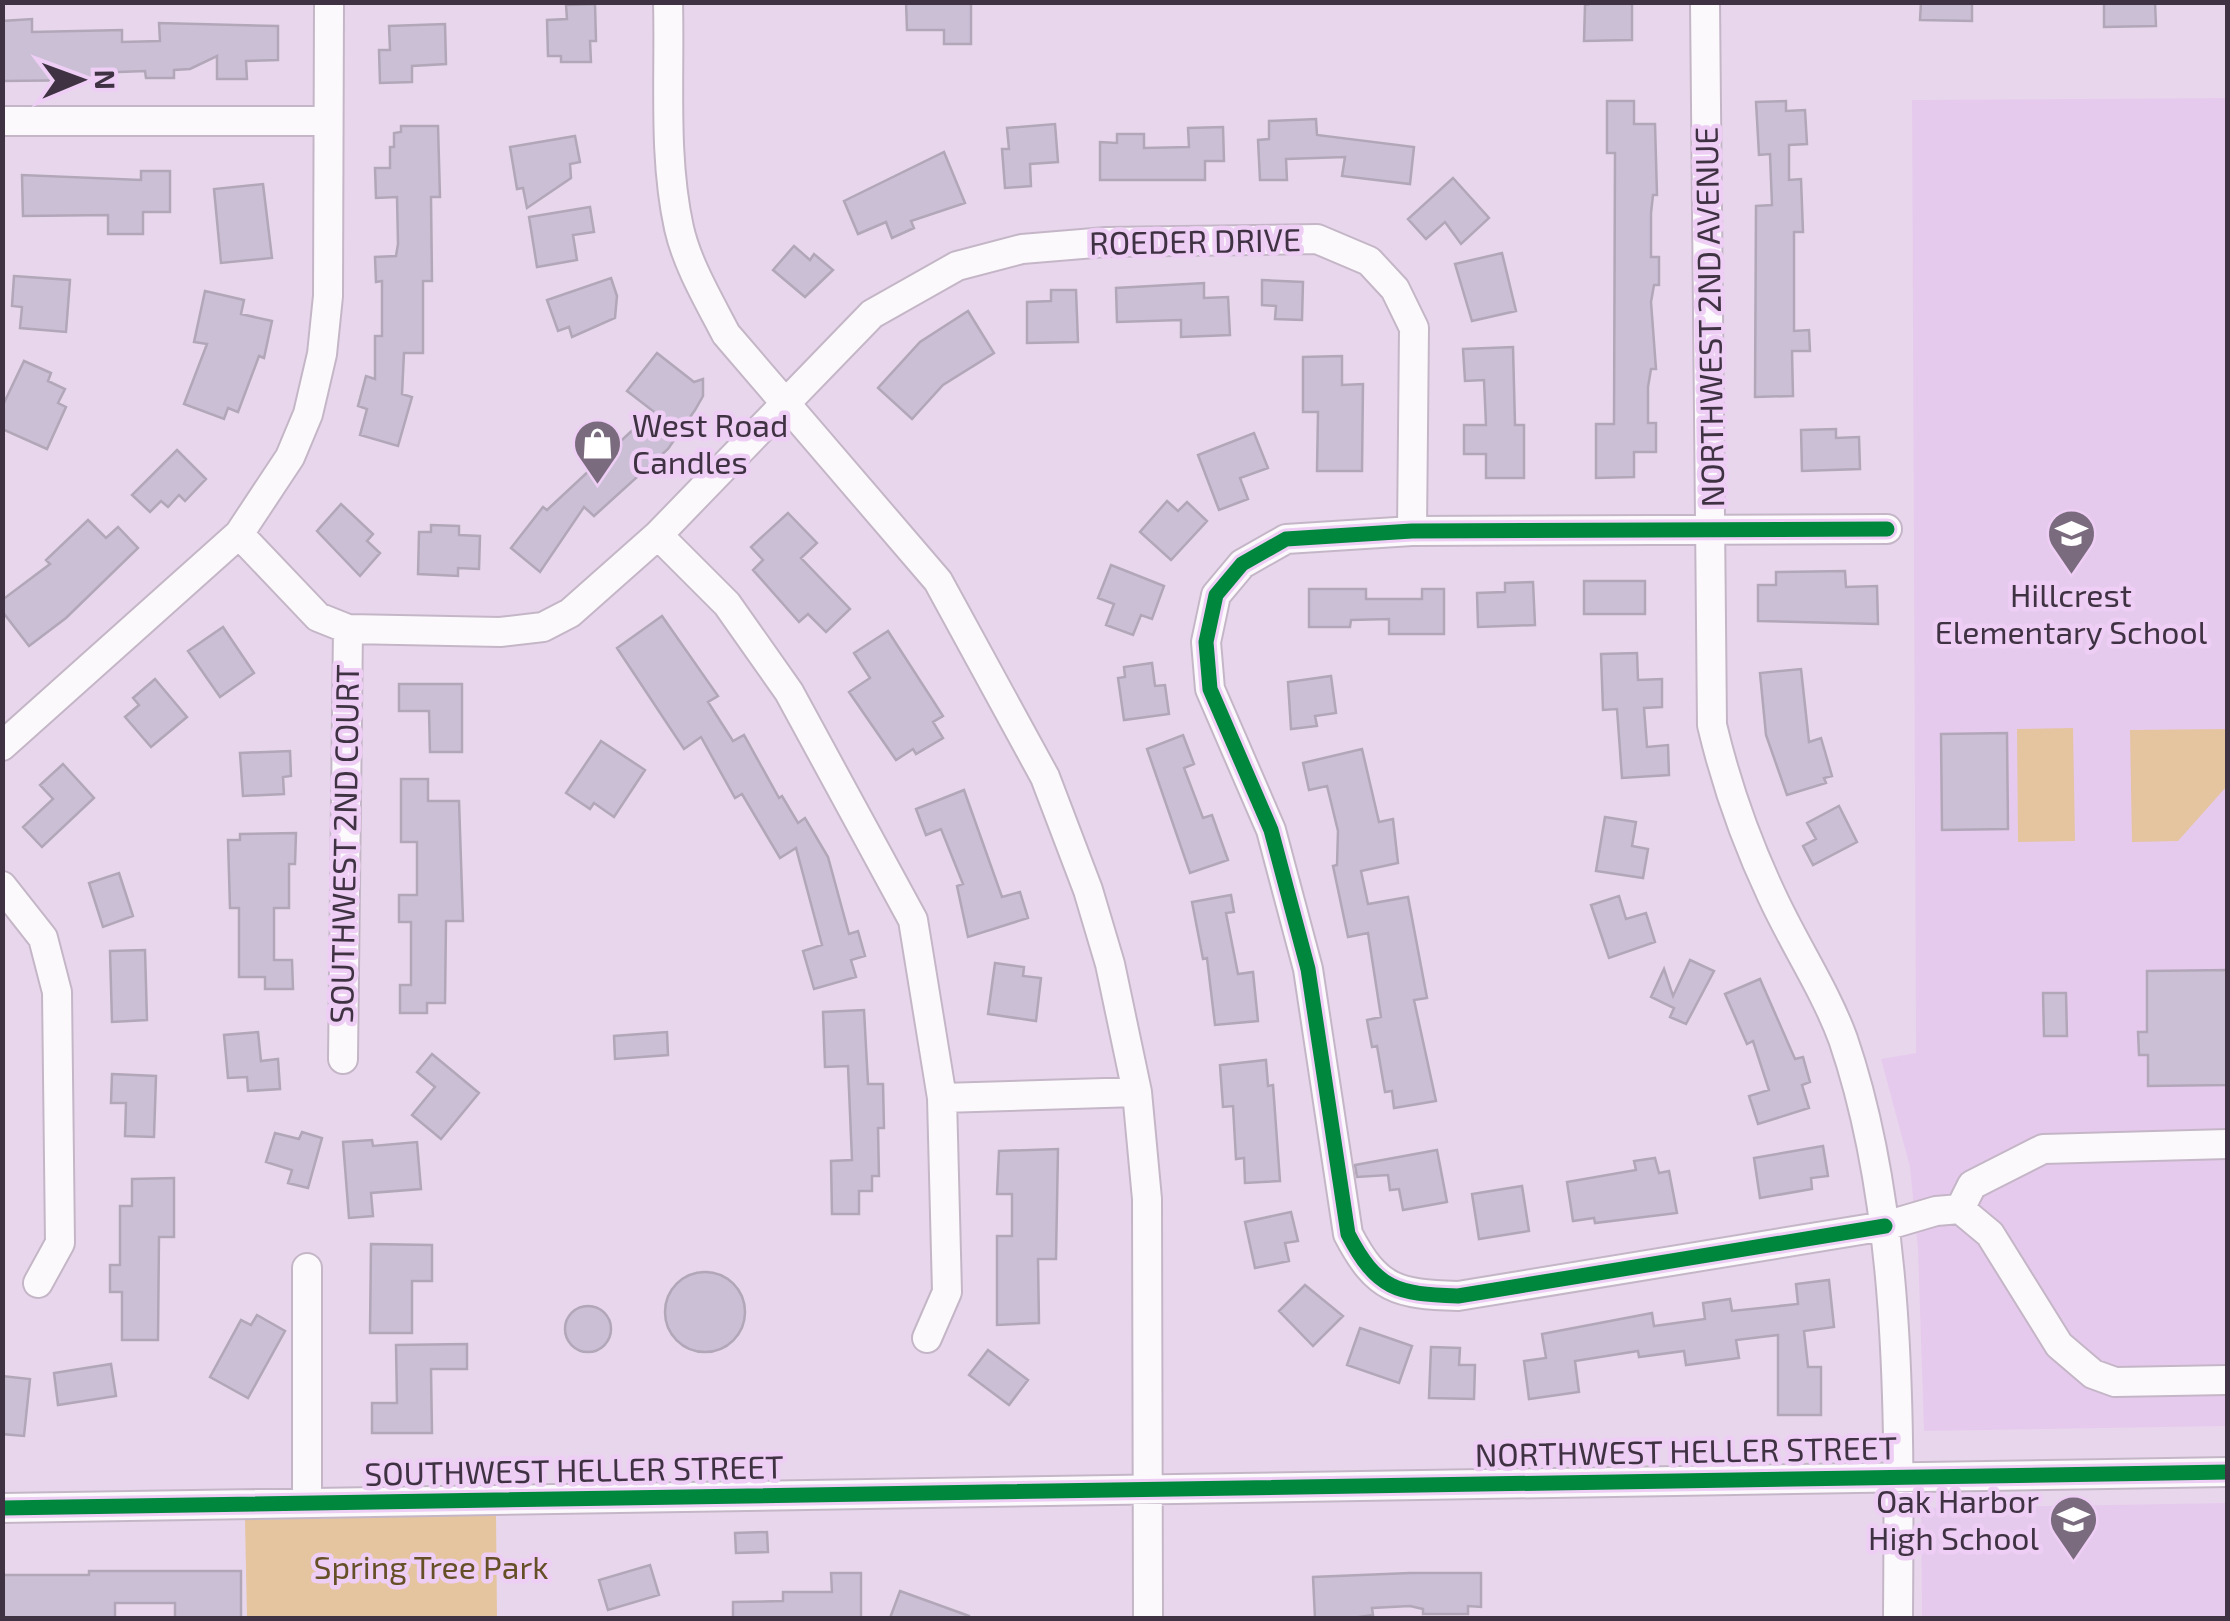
<svg xmlns="http://www.w3.org/2000/svg" width="2230" height="1621" viewBox="0 0 2230 1621" font-family="'Exo 2',sans-serif">
<rect width="100%" height="100%" fill="#e8d7ec"/>
<path fill="#e6caed" d="M2227,98V1426L1924,1431L1918,1250L1910,1167L1881,1059L1916,1053L1912,100Z
M2227,1503V1618H1922L1921,1508Z"/>
<path fill="#e5c4a0" d="M2073,728L2075,841L2018,842L2017,729Z
M2227,729V786L2178,841L2132,842L2130,730Z
M496,1515L497,1618H247L245,1520Z"/>
<path fill="#cbbfd6" stroke="#b1a7b8" stroke-width="2.5" d="M906,2H971V44H944V30H907Z
M1598,2H1632V40L1584,41L1585,5Z
M1921,2H1972V21L1920,20Z
M2104,2H2155L2156,26L2104,27Z
M595,4L596,41H590L591,62H561V56H548L547,20L567,19L566,5Z
M32,19V32L122,30V42L160,41L159,23L278,26V60L246,61L247,79H217V56L190,69L174,70V78H146L145,71L93,73L94,80L2,81V21Z
M445,24L446,64L412,66V82L380,83L379,50H390L389,26Z
M1607,101H1634V124H1655L1657,195H1653L1651,213V257H1659V285H1654L1651,302L1656,369H1651L1648,387V423H1656V452H1634V477L1596,478V424H1614L1615,153H1607Z
M1786,101V111L1805,110L1807,144L1789,145V180L1801,179L1803,232H1794V331L1809,330L1810,351H1792L1793,396L1755,397L1756,206L1772,205L1770,154L1759,155L1756,102Z
M1316,119L1317,135L1414,147L1410,184L1342,176L1345,157L1286,159L1287,180H1260L1258,140L1269,139V121Z
M1055,124L1058,162L1030,164L1031,186L1005,188L1002,149H1009L1007,128Z
M401,126H438L440,197H431L432,281H423V353H404L402,394L412,397L398,446L360,435L367,409L358,406L366,376L375,379V336H382V281L376,282L375,257L396,256L398,244L397,197L376,198L375,168H390V147H394V133L401,132Z
M1223,127L1224,161H1205V180H1100V142L1117,143V134H1144V148L1189,147L1188,128Z
M575,136L580,162L570,164L571,178L527,208L523,188L517,189L510,147Z
M944,152L965,203L911,221L914,228L892,238L886,222L858,234L844,201Z
M141,171H170V212H143V234H108V215L23,216L22,175L141,180Z
M1453,178L1489,218L1461,244L1445,222L1426,239L1408,219Z
M263,184L272,258L221,263L214,189Z
M590,207L594,232L573,235L577,260L537,267L529,217Z
M794,246L810,260L814,254L833,270L805,297L773,270Z
M1502,253L1516,311L1472,321L1455,264Z
M14,276L70,280L66,332L20,328L22,307L12,306Z
M611,278L617,296L615,318L572,337L569,327L558,331L547,300Z
M1262,280L1303,282L1302,320L1275,319L1276,306L1262,305Z
M1204,283V298L1228,297L1230,335L1181,337V320L1117,322L1116,288Z
M1051,290H1076L1078,342L1027,343V302L1051,301Z
M205,291L244,300L241,314L272,321L264,358L259,356L238,412L228,408L224,419L184,404L207,344L194,342Z
M968,311L994,353L943,385L912,419L878,388L920,342Z
M1513,347L1515,425H1524V478H1486V454H1464V425H1486L1484,380L1465,381L1463,349Z
M657,353L694,382L703,379V396L695,410L668,449L594,516L584,507L540,572L511,548L543,507L547,510L653,411L627,391Z
M1342,356V385L1363,384L1362,471H1317L1318,412H1303V357Z
M24,361L51,373L48,381L65,389L58,403L66,407L47,449L2,429V407Z
M1836,429V438L1859,437L1860,469L1802,471L1801,430Z
M1254,433L1268,468L1240,478L1248,499L1219,510L1198,455Z
M177,450L206,479L185,501L179,495L168,507L161,501L150,512L132,495Z
M1167,501L1178,511L1187,502L1207,521L1171,560L1140,532Z
M341,504L373,534L367,541L380,553L360,576L317,531Z
M788,513L817,543L801,558L850,609L826,632L808,614L799,622L753,570L763,560L751,547Z
M88,520L106,538L118,527L138,548L66,618L29,646L2,611V600L50,564L46,560Z
M431,525L459,526V535L480,536L479,569L458,568V576L418,574L419,532H431Z
M1111,565L1164,586L1152,619L1141,615L1133,635L1106,625L1114,604L1098,598Z
M1845,571L1846,587L1877,586L1878,624L1758,621V585H1776V572Z
M1584,581H1645V614H1584Z
M1533,582L1535,625L1478,627L1477,593L1505,592V583Z
M1309,589H1366V599H1422V589H1444V634H1389V619L1351,620L1350,627H1309Z
M662,616L718,696L708,702L733,741L744,735L779,798L782,796L798,823L805,818L828,857L849,934L858,931L865,956L851,960L856,977L814,989L803,951L822,945L796,848L780,858L742,794L735,798L701,737L684,749L617,648Z
M223,627L254,673L220,697L188,651Z
M888,631L943,716L933,722L943,738L916,754L913,749L896,760L849,692L870,678L854,653Z
M1637,653L1638,680L1662,679V707L1644,708L1647,747L1668,745L1669,775L1622,778L1617,709L1603,710L1601,654Z
M1152,663L1155,686L1165,685L1169,714L1124,720L1118,678L1125,677L1124,667Z
M1801,669L1809,742L1821,738L1832,776L1824,778L1826,783L1787,795L1766,735L1760,673Z
M1331,676L1336,713L1315,716L1317,726L1291,729L1288,682Z
M155,679L187,717L151,747L125,717L139,705L133,698Z
M399,684H462V752H430L429,711H399Z
M2007,733L2008,829L1942,830L1941,734Z
M1183,735L1194,764L1184,768L1203,818L1212,815L1228,860L1190,873L1147,749Z
M601,741L645,770L614,817L594,803L590,809L566,793Z
M1362,749L1379,822L1393,819L1398,863L1361,871L1368,904L1408,897L1427,998L1414,1000L1436,1101L1394,1108L1392,1091L1385,1092L1377,1046L1372,1047L1367,1020L1381,1017L1368,933L1348,937L1333,866L1337,865L1338,831L1327,786L1309,790L1303,763Z
M290,751L291,776L283,777L284,794L243,796L240,753Z
M63,764L94,798L42,847L23,827L53,799L40,785Z
M401,779H428V801H459L463,921H446L445,1003H427V1013H400V985H411V922H399V895H417V842H401Z
M964,790L1002,897L1020,892L1028,918L968,937L957,886L963,884L941,829L926,835L916,809Z
M1839,806L1857,842L1813,865L1803,846L1816,839L1807,823Z
M1605,817L1636,822L1632,846L1648,849L1643,878L1596,871Z
M296,833L295,864H289V908H274V960H292L293,989H265V977H239V908H230L228,840H240V834Z
M119,873L133,916L103,927L89,883Z
M1231,895L1234,912L1226,913L1238,974L1253,972L1258,1021L1215,1025L1207,958L1203,959L1192,902Z
M1619,896L1626,919L1646,913L1655,942L1609,958L1591,905Z
M145,950L147,1020L112,1022L110,951Z
M1690,960L1714,971L1686,1024L1670,1017L1674,1008L1651,997L1664,969L1673,996Z
M995,963L1024,967L1023,976L1041,978L1036,1021L988,1014Z
M2228,970V1085L2148,1086V1055H2139L2138,1032H2147V971Z
M1760,979L1795,1059L1803,1057L1810,1082L1802,1085L1809,1108L1758,1124L1749,1096L1769,1090L1753,1041L1747,1044L1725,994Z
M2043,993H2066L2067,1036H2044Z
M864,1010L868,1084H883L884,1128H878L879,1176H872V1191H859V1214H832L831,1161L852,1160L848,1066L825,1067L823,1012Z
M258,1032L261,1061L278,1059L280,1089L248,1091L247,1077L228,1078L224,1035Z
M667,1032L668,1055L615,1059L614,1036Z
M432,1054L479,1093L441,1139L412,1115L435,1087L417,1072Z
M1266,1060L1268,1086L1273,1085L1280,1181L1245,1183L1244,1158L1236,1159L1233,1106L1223,1107L1220,1065Z
M112,1074L156,1076L154,1137L125,1136L126,1103H111Z
M302,1132L322,1138L308,1188L288,1183L292,1170L266,1162L275,1133L299,1139Z
M372,1140L373,1146L417,1142L421,1189L371,1193L373,1216L349,1218L343,1142Z
M1823,1146L1828,1176L1811,1178L1812,1189L1760,1198L1754,1158Z
M1058,1149L1056,1259H1038L1039,1323L997,1325V1236H1012V1194H997L999,1151Z
M1437,1150L1447,1202L1403,1210L1399,1189L1390,1190L1388,1175L1357,1177L1355,1165Z
M1655,1158L1659,1173L1669,1171L1677,1213L1595,1223L1594,1218L1573,1221L1567,1182L1636,1170L1634,1161Z
M174,1178V1237H159L158,1340H122V1292H110V1265H120V1206H132V1179Z
M1522,1186L1529,1231L1479,1239L1472,1194Z
M1291,1212L1298,1241L1285,1243L1289,1261L1255,1268L1245,1222Z
M371,1244L432,1245V1281H412V1333H370Z
M665 1312a40 40 0 1 1 80 0a40 40 0 1 1-80 0Z
M1829,1280L1834,1327L1804,1331L1808,1367H1821V1415H1778V1335L1736,1340L1739,1358L1686,1365L1684,1351L1639,1357L1638,1351L1575,1361L1579,1392L1529,1399L1524,1361L1546,1358L1542,1334L1652,1313L1654,1326L1705,1319L1703,1303L1730,1299L1732,1311L1798,1304L1796,1284Z
M1305,1285L1343,1316L1313,1346L1279,1311Z
M565 1329a23 23 0 1 1 46 0a23 23 0 1 1-46 0Z
M257,1315L285,1331L248,1398L210,1377L241,1320L251,1325Z
M1360,1328L1412,1346L1399,1383L1347,1365Z
M467,1344V1369H431L432,1433H372V1403H397L396,1345Z
M1431,1347L1460,1348L1459,1365H1475L1474,1399L1429,1398Z
M988,1350L1028,1380L1009,1405L969,1375Z
M111,1364L116,1396L58,1405L54,1373Z
M2,1376L30,1379L24,1436L2,1434Z
M767,1532L768,1552L736,1553L735,1533Z
M650,1565L659,1595L608,1610L599,1580Z
M89,1571H241V1618H175V1603H115V1618H2V1575H89Z
M831,1573H861V1618H733V1602L783,1601V1592H832Z
M1410,1573H1481V1607L1468,1606V1614H1423V1609L1410,1606L1372,1608L1373,1615L1352,1618H1315L1313,1577Z
M900,1591L969,1616V1618H890Z"/>
<g fill="none" stroke-linecap="round" stroke-linejoin="round">
<defs>
<path id="minor" d="M668,2C670,76 663,156 679,228C687,264 709,301 726,334L938,581L1045,777L1088,890L1110,964L1137,1092L1147,1199L1148,1618
M1705,2L1712,725C1726,784 1746,841 1772,896C1794,944 1825,990 1843,1039C1904,1217 1899,1432 1898,1618
M2,121H326
M1887,529L1412,531L1286,539L1242,564L1216,595L1206,642L1210,689L1271,830L1308,969L1348,1234C1377,1290 1397,1294 1458,1296L1885,1226L1936,1211L1960,1209L1990,1234L2059,1345L2093,1374L2115,1382L2228,1380
M239,534L318,617L348,629L500,632L543,627L570,613L658,535L872,314L957,266L1022,249L1106,242L1317,239L1369,261L1395,289L1414,328L1412,531
M658,535L727,604L789,692L913,920L942,1098L947,1292L927,1338
M2,746L239,534L290,457L308,414L322,354L328,296L329,2
M2,886L43,938L57,992L60,1243L38,1283
M343,1059L348,629
M942,1098L1137,1092
M1960,1209L1972,1185L2043,1149L2228,1144
M307,1503V1268
M2,1508L2228,1472"/>
</defs>
<use href="#minor" stroke="#c4b6c7" stroke-width="32"/>
<use href="#minor" stroke="#fcf9fc" stroke-width="28"/>
<defs>
<path id="cycleway" d="M1885,1226L1458,1296C1397,1294 1377,1290 1348,1234L1308,969L1271,830L1210,689L1206,642L1216,595L1242,564L1286,539L1412,531L1887,529
M2,1508L2228,1472"/>
</defs>
<use href="#cycleway" stroke="#eecef5" stroke-width="21"/>
<use href="#cycleway" stroke="#00873e" stroke-width="15"/>
</g>
<defs>
<symbol id="shop-pin" viewBox="-11 -11 22 30"><path d="M0 17L-7.5 6A9.5 9.5 0 1 1 7.5 6Z" fill="#7a6c7e" stroke="#eecef5"/><path d="M-5-2.5h2.3a2.7 3.5 0 0 1 5.4 0H5L5.5 6h-11ZM-1.5-2.5h3a1.5 2.3 0 0 0-3 0Z" fill="#fff"/></symbol>
<symbol id="school-pin" viewBox="-11 -11 22 30"><path d="M0 17L-7.5 6A9.5 9.5 0 1 1 7.5 6Z" fill="#7a6c7e" stroke="#eecef5"/><path d="M0-5L7-2L0 1L-7-2ZM-4 1L0 2.5L4 1V4Q0 6-4 4Z" fill="#fff"/></symbol>
</defs>
<g fill-rule="evenodd">
<use href="#shop-pin" x="570" y="416" width="55" height="75"/>
<use href="#school-pin" x="2044" y="506" width="55" height="75"/>
<use href="#school-pin" x="2046" y="1492" width="55" height="75"/>
</g>
<g text-anchor="middle" stroke-width="9" stroke-linejoin="round" paint-order="stroke">
<g font-size="32" fill="#3f3242" stroke="#eecef5">
<text transform="translate(1195 242) rotate(-1)" y="11">ROEDER DRIVE</text>
<text transform="translate(1710 317) rotate(-91)" y="11">NORTHWEST 2ND AVENUE</text>
<text transform="translate(345 844) rotate(-89)" y="11">SOUTHWEST 2ND COURT</text>
<text transform="translate(1686 1452) rotate(-1)" y="11">NORTHWEST HELLER STREET</text>
<text transform="translate(574 1471) rotate(-1)" y="11">SOUTHWEST HELLER STREET</text>
</g>
<g font-size="32" fill="#3f3242" stroke="#eecef5" text-anchor="start">
<text x="632" y="437">West Road<tspan x="632" dy="37">Candles</tspan></text>
<text x="2071" y="607" text-anchor="middle">Hillcrest<tspan x="2071" dy="37">Elementary School</tspan></text>
<text x="2039" y="1513" text-anchor="end">Oak Harbor<tspan x="2039" dy="37">High School</tspan></text>
</g>
<g font-size="32" fill="#654f27" stroke="#eecef5">
<text x="431" y="1579">Spring Tree Park</text>
</g>
</g>
<rect width="2230" height="1621" fill="none" stroke="#3f3242" stroke-width="10"/>
<g transform="translate(80 80) rotate(89)" stroke="#eecef5" stroke-width="8" paint-order="stroke">
<path d="M0-8L18 38L0 25L-18 38Z" fill="#3f3242"/>
<text y="-15" font-size="28" font-weight="bold" text-anchor="middle" fill="#3f3242">N</text>
</g>
</svg>
